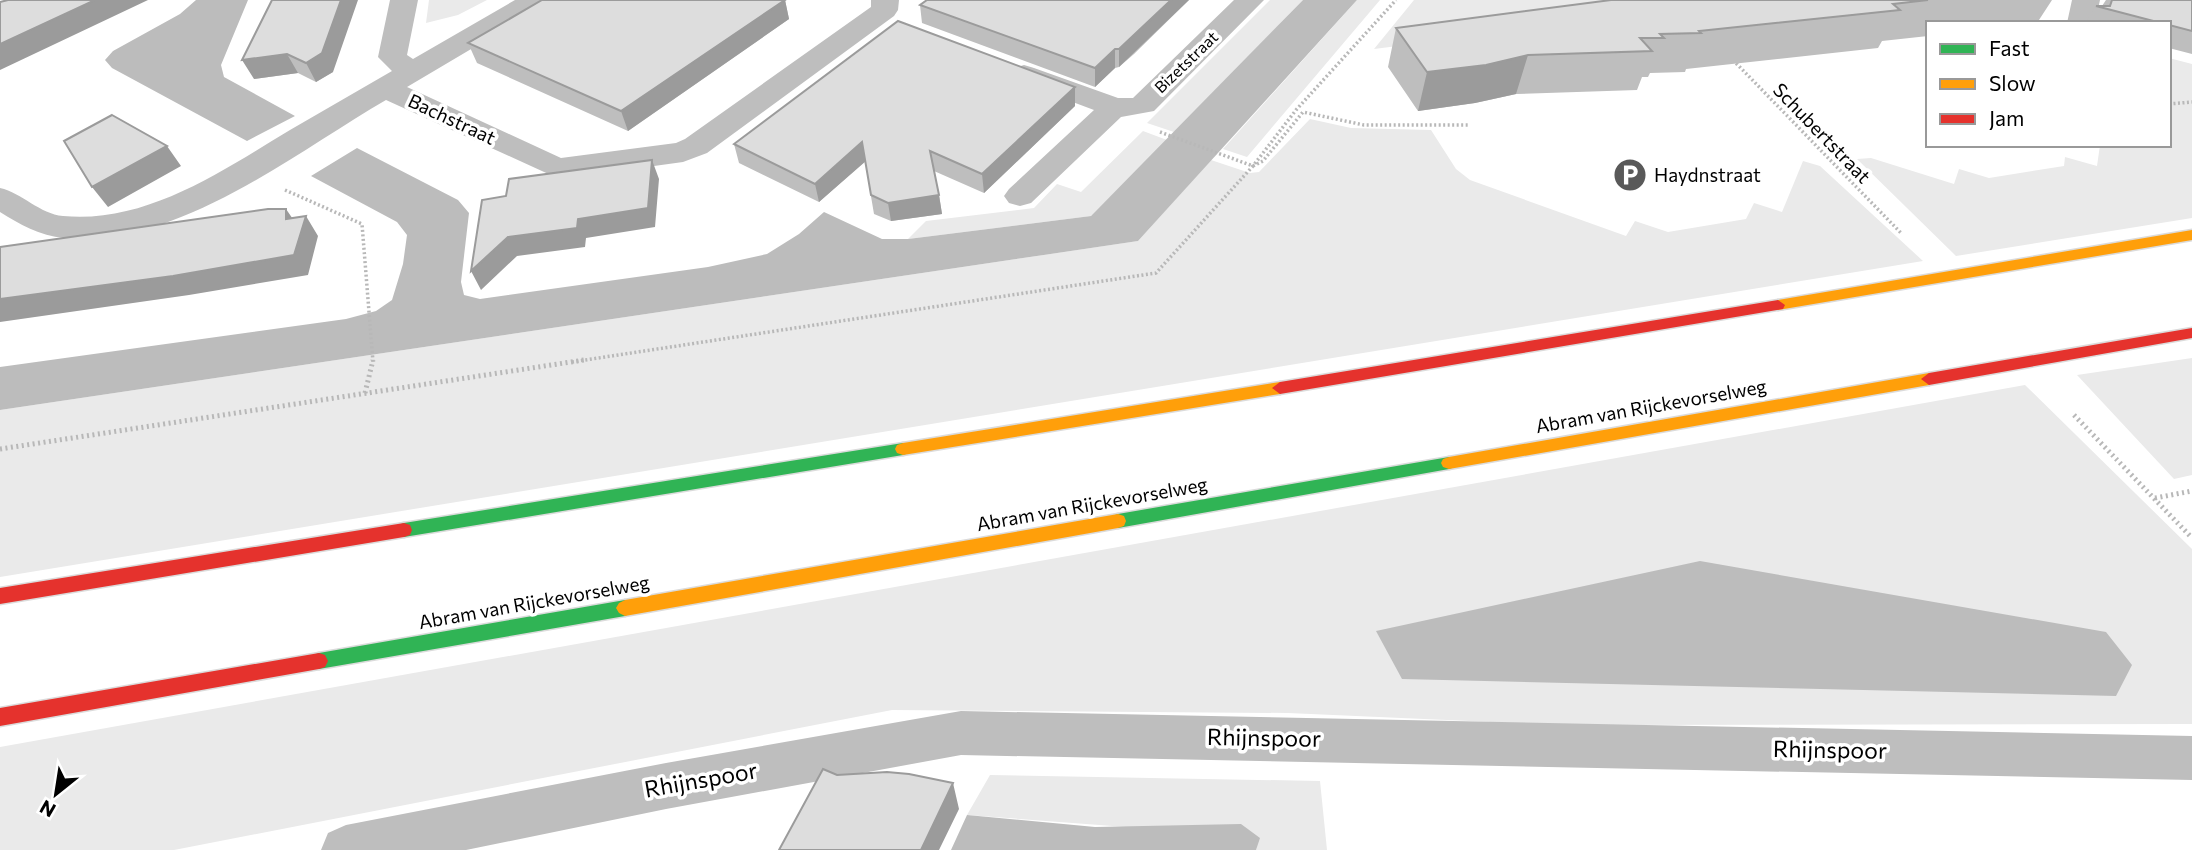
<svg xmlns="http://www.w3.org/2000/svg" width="2192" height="850" viewBox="0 0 2192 850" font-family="Commissioner,sans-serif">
<rect width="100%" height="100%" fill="#fff"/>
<path fill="#eaeaea" d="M429,0H487L458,15L426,23Z
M1270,0H1303L1174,132L1147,123Z
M1357,0H1380L1247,157L1223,149Z
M1414,0H1663L1674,11L1374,49Z
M2169,58L2192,64V218L1956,256L1857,159L1871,158L1954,184L1959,169L1989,178L2064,166L2065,157L2097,166L2100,145H2169Z
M1310,119L1351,128L1431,130L1456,169L1470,180L1626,236L1635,221L1668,232L1746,219L1754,203L1782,212L1803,161L1820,166L1923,261L0,577V410L1138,241L1211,160L1250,173L1259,172Z
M1143,131L1167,140L1091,216L908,239L926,221L1034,208L1057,184L1081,192Z
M2192,358V475L2174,479L2077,375Z
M2025,385L2192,549V724L1561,725L1288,713L892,710L174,850H0V747Z
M990,775L1320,781L1327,850H1256L1259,837L967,815Z"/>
<path fill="#bcbcbc" d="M196,0H248L221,65L224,77L295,116L247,141L112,68L105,60L113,51L180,14Z
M1303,0H1357L1138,241L0,410V367L346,319L376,311L392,300L403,264L407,235L397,222L311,176L357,148L458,200L469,213L461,282L464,295L480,299L708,267L767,254L799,234L824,212L882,239H908L1091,216Z
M1700,561L2106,632L2132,665L2116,696L1402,679L1376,631Z
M967,815L1095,827L1241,824L1260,838L1256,850H951Z"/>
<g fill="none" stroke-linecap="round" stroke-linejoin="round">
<defs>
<path id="fast" d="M903,443L909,445L911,449L909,453L903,455L404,537L398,535L396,530L398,525L404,523Z
M1449,457L1455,459L1457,463L1455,467L1449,469L1118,528L1112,526L1110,521L1112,516L1118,514Z
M625,600L631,603L634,608L631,613L625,616L319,669L313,667L310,661L313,655L319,653Z"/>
<path id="slow" d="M2192,230V240L1778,310L1771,305L1778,300Z
M1929,373L1937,379L1929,385L1449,469L1443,467L1441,463L1443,459L1449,457Z
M1280,382L1288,388L1280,394L903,455L897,453L895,449L897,445L903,443Z
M1118,514L1124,516L1126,521L1124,526L1118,528L625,616L619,613L616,608L619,603L625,600Z"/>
<path id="jam" d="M1778,300L1785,305L1783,309L1280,394L1272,388L1280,382Z
M2192,328V338L1929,385L1921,379L1929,373Z
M404,523L410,525L412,530L410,535L404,537L0,604V588Z
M319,653L325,655L328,661L325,667L319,669L0,726V708Z"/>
</defs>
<use href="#fast" stroke="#dbdbdb" stroke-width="3"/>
<use href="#slow" stroke="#dbdbdb" stroke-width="3"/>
<use href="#jam" stroke="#dbdbdb" stroke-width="3"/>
<path stroke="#b8b8b8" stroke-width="3.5" stroke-dasharray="2 2.5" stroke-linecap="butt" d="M1733,60L1901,233
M2169,104L2192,102
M1160,132L1253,166L1263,161L1303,112L1364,125H1470
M285,190L362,224L373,362
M572,362L1156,273L1253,166L1296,110L1396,0"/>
<path stroke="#b8b8b8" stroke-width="5" stroke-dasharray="2 3.5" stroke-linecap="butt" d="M365,393L373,360
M2074,415L2192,538
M0,449L584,360
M2155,498L2192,491"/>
<path fill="#bebebe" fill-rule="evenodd" d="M390,0H418L407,55L413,59L515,0H548L544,6L407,87L561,158L676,143L685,139L871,7V0H899L898,10L894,16L707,153L683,162L567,178L555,177L386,100C293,154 177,248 64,238C40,236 19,224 0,212V188C22,193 40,214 63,216C146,224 222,171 290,130C324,110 358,91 392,71L378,57Z
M1234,0H1264L1154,111L1121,117L1031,203L1020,206L1009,203L1004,196L1009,189L1094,110L1014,80L1009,74L1014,68L1024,65L1034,68L1118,98H1133Z
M2072,0H2100L2095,23H2067Z
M961,711L2192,736V780L961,755L666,809L466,850H321L328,833L346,825L666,763Z"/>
<use href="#fast" fill="#30b455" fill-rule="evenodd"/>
<use href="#slow" fill="#ff9f0a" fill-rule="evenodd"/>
<use href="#jam" fill="#e5322d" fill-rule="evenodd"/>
</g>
<path fill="#bebebe" d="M272,0L333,72L316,82L298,73L254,79Z
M785,0L789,19L628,131L477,63L468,43Z
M1189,0L1134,54L1119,67L1115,68L1095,87L922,23L920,5Z
M1611,0H2052L2037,23H1928V36L1882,41L1878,48L1686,69L1685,72L1650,73L1648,77H1642L1637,90L1516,94L1475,103L1418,111L1388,67L1396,28Z
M2106,0H2192V54L2169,48V23H2085L2096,6H2102Z
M1075,106L984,193L934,171L939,195L942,214L891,221L874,214L865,161L819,202L739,163L734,144Z"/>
<path fill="#9b9b9b" d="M95,0H148L0,70V44Z
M341,0H358L333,72L316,82L306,63Z
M785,0L789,19L628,131L621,111Z
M1171,0H1189L1119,67V49Z
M1115,49V68L1095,87V68Z
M287,54L298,73L254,79L242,60Z
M1528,55L1516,94L1475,103L1418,111L1427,72Z
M1075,87V106L984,193L982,174Z
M862,142L866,161L819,202L815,184Z
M167,146L181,166L108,207L92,187Z
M652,160L659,179L655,227L586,238L585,247L517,256L481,290L471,271L508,237L578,219Z
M939,195L942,214L891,221L888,203Z
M286,209L299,228L286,219Z
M306,216L318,236L308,275L189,295L0,322V299Z
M953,783L959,809L939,850H921Z"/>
<path fill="#ddd" stroke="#9b9b9b" stroke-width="2" d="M8,0H95L0,44V2Z
M272,0H341L322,53L306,63L287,54L242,60Z
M542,0H785L621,111L468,43Z
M927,0H1171L1119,49H1115L1095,68L920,5Z
M1611,0H1928L1893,4L1900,10L1699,31L1701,33L1660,34L1664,38H1640L1652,51L1528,55L1486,65L1427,72L1396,28Z
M2112,0H2192V31L2169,25V23H2161L2096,6H2110Z
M898,21L1075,87L982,174L930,151L939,195L888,203L871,195L862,142L815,184L734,144Z
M112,115L167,146L92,187L64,141Z
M652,160L648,208L578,219L577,228L508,237L471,271L482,200L506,196L509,179Z
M268,209H286V219L306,216L294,255L173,276L0,299V247Z
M823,769L837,775L887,772L909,774L953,783L921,850H779Z"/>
<defs>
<symbol id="parking-disc" viewBox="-11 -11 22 22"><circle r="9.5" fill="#595959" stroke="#fff"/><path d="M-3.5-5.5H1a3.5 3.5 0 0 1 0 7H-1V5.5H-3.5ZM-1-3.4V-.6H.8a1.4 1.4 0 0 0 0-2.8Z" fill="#fff"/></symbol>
</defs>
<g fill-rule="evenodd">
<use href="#parking-disc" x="1611" y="156" width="38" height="38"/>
</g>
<g text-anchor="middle" stroke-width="7" stroke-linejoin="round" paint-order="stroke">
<g font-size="16" fill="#000" stroke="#fff">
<text transform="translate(1186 62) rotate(-44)" y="6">Bizetstraat</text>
</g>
<g font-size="19" fill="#000" stroke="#fff">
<text transform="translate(452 119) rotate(25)" y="7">Bachstraat</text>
<text transform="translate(1822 133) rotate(46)" y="7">Schubertstraat</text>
<text transform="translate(1651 406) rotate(-10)" y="7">Abram van Rijckevorselweg</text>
<text transform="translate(1092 504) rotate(-10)" y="7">Abram van Rijckevorselweg</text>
<text transform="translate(534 602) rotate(-10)" y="7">Abram van Rijckevorselweg</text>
</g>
<g font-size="19" fill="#000" stroke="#fff" text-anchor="start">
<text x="1654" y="182">Haydnstraat</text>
</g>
<g font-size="23" fill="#000" stroke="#fff">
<text transform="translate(1264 738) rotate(1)" y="8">Rhijnspoor</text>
<text transform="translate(1830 750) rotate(1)" y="8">Rhijnspoor</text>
<text transform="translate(701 780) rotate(-10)" y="8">Rhijnspoor</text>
</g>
</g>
<rect x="1926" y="21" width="245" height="126" fill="#ffffff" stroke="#999999" stroke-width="2"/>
<rect x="1940" y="44" width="35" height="10" fill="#30b455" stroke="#999999" stroke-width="2"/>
<text x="1989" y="56" font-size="21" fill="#000000">Fast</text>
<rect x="1940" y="79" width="35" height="10" fill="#ff9f0a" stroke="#999999" stroke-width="2"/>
<text x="1989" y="91" font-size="21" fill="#000000">Slow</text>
<rect x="1940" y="114" width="35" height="10" fill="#e5322d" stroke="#999999" stroke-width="2"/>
<text x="1989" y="126" font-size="21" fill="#000000">Jam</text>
<g transform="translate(56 794) rotate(210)" stroke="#ffffff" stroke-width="5" paint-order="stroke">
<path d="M0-5L12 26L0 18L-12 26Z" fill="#000000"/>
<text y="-10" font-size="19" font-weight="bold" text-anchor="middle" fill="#000000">N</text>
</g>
</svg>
